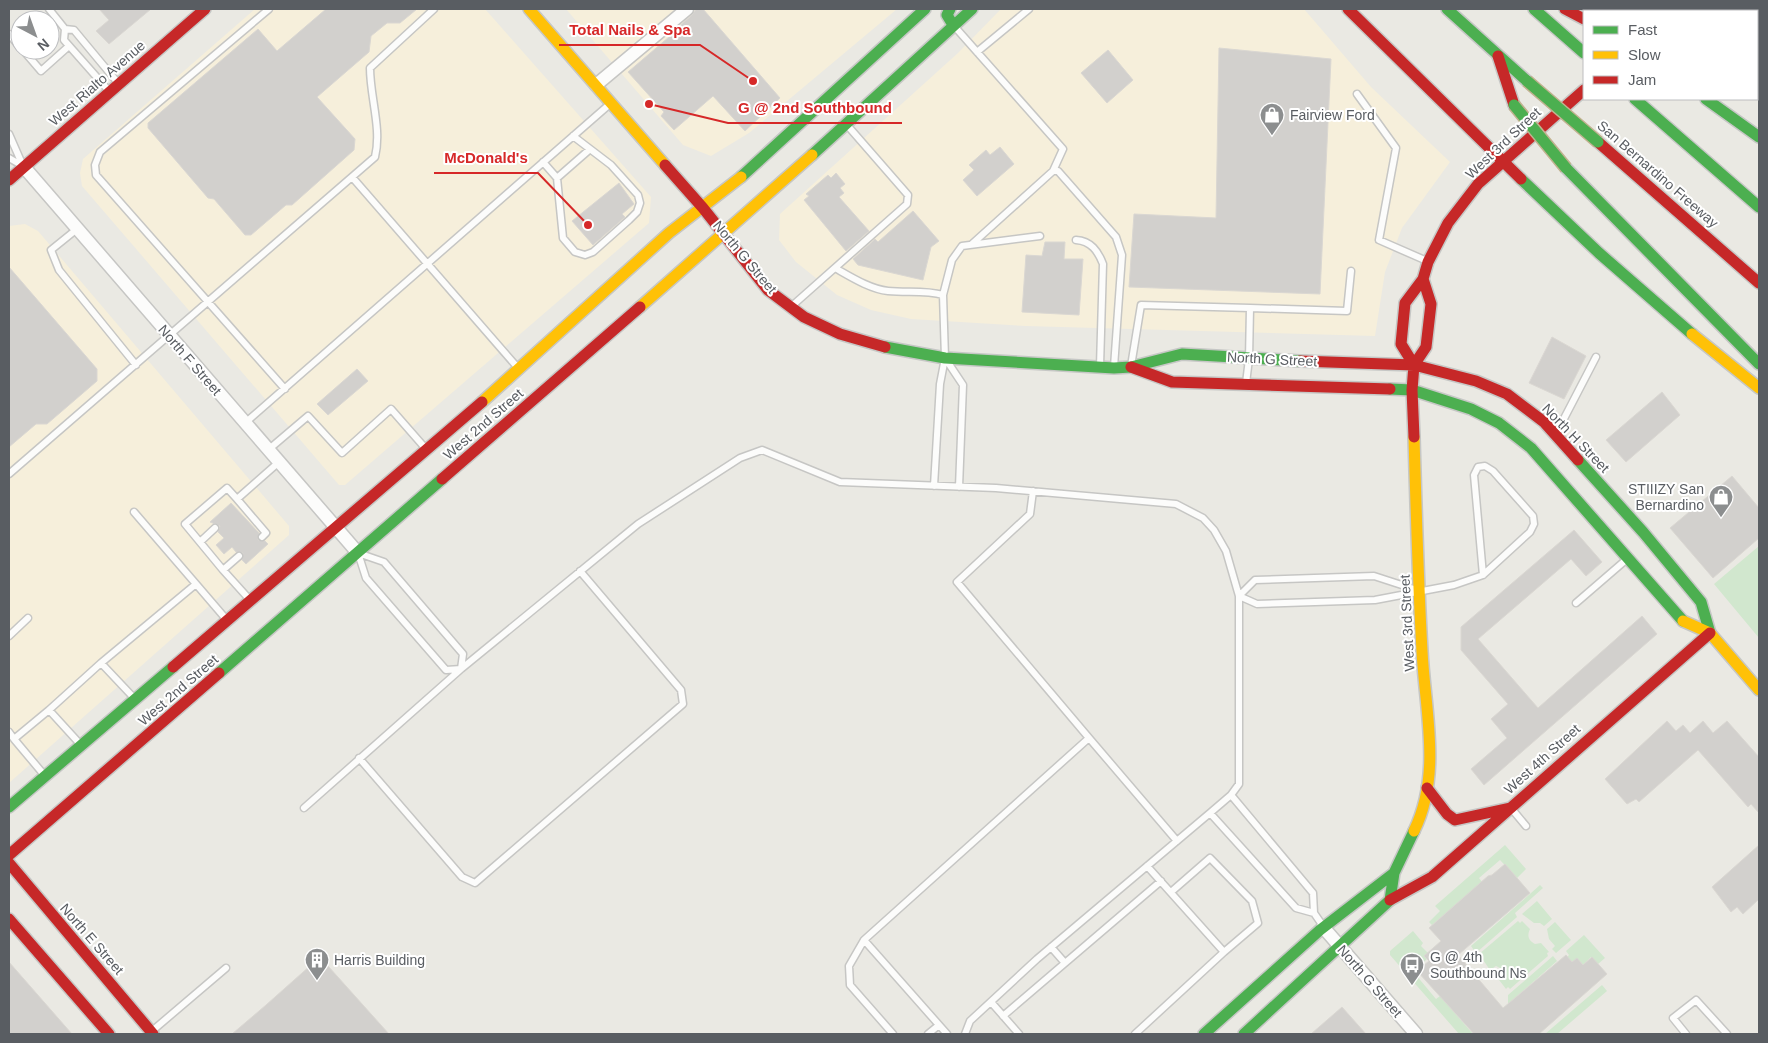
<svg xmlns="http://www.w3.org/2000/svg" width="1768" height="1043" viewBox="0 0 1768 1043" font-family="Helvetica,sans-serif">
<rect width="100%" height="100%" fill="#eae9e3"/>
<path fill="#f6efdb" d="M255,9H485L651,197L649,223L345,485H339L82,186L80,173L83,159Z
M566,9H897L749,133L711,156L683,145Z
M1001,9H1304L1371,87L1450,162L1402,228L1385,272L1375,336L1026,326L911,319L871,310L837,295L796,262L779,240L780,214L958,53Z
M25,224L38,231L289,526V535L9,783V226Z"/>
<path fill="#d1e7ce" d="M1759,546V638L1714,584Z
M1505,845L1526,869L1517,878L1500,860L1479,878L1482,882L1432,925L1429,922L1440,911L1435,906Z
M1540,885L1543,888L1515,913L1517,917L1476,953L1471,946Z
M1537,901L1552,919L1544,926L1540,923H1534L1522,914Z
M1518,921L1520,923L1522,921L1530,929C1527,936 1528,940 1535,944L1541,943L1549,952L1547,953L1548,956L1510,989L1508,987L1506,989L1496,976L1500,973V968L1496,966L1490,970L1479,954Z
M1555,922L1571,940L1556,953L1552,949L1555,946L1549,939L1547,929Z
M1413,931L1423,943L1421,946L1428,953L1424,956L1427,959L1414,971L1416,975L1436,999L1440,996L1473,1034H1459L1390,955V951Z
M1584,935L1605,958L1598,964L1591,957L1583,965L1577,958L1572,962L1567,957L1569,955L1566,951Z
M1553,956L1557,961L1508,1004V995Z
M1602,985L1607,991L1557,1034H1545Z"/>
<path fill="#d2d0cd" stroke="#dad7d2" d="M99,9H151L109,44L96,31L109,20Z
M326,9H417L400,23H387L371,36L369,52L317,97L355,139L354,150L292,205H286L251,235H245L214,199L208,198L148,128V123L258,29L277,51Z
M696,9H703L780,98L745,131L713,96L674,130L661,116L664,112L628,72L676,31L675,30L692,15Z
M1219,48L1331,59L1320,294L1129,287L1134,214L1216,218Z
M1108,50L1133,80L1107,103L1081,73Z
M1000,147L1014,164L977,196L963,180L974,170L969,165L986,150L990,155Z
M836,173L845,184L840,188L844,193L839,197L869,231L846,251L804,200L809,196L806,194L828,175L831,178Z
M619,183L634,204L622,214L625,217L593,245L572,221Z
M913,211L939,241L931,247L923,280L858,265L853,259L875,239L878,242Z
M1045,242H1065L1064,259H1083L1079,315L1022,312L1026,255L1042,256Z
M9,267L97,369V381L47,424H36L9,447Z
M1552,337L1586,356L1564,399L1529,383Z
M357,369L368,381L328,415L317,404Z
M1662,392L1680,415L1626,462L1606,440Z
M1732,476L1759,508V538L1713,578L1670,528Z
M231,503L259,533L258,540L265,541L268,544L246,564L242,560L243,553L236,552L232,547L224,554L216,545L224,538L218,532L220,526L210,522Z
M1574,530L1602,562L1586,576L1571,559L1478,639L1538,708L1642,616L1657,634L1484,785L1471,769L1507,738L1491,719L1508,704L1461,650V627Z
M1667,721L1676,731L1683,725L1690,733L1703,721L1713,733L1727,721L1759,757V813L1751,804L1748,807L1698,750L1639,802L1636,799L1627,804L1605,779Z
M1759,845V899L1743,914L1737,907L1731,912L1712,887Z
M1505,864L1530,893L1458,955L1503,1008L1566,955L1572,962L1577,958L1583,965L1592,957L1607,974L1539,1034H1474L1417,971L1429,961L1424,956L1441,941L1429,928L1488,876L1492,875Z
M320,957L389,1034H232L266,1005Z
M9,962L72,1034H9Z
M1342,1007L1366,1034H1311Z"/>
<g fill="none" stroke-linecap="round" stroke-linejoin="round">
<defs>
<path id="lane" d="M49,9L65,29L64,40L109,91
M269,9L100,152L95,165L96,175L285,389
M955,27L1063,149L1053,171
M65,29L74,30L118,83
M9,34L20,47
M23,50L41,71L69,46
M977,52L1029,9
M1357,94L1396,148L1379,240L1427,261
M9,134L23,166
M9,158L23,166
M543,162L557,178L563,238L575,252L585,255L593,252L629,220L637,212L640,203L638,195L611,165L573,136
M352,177L518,368
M557,178L589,150
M77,229L51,250L59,270L136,365
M1076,240C1091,241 1098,251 1103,264L1100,366
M972,244L1053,171H1058L1116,237L1122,255L1114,367
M835,268C851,277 870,289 888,291C907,293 925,290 943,295
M793,305L907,204L908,195L847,125
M947,361L963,385L959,487
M1131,366L1141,305L1250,308
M1246,383L1249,359L1250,308L1347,311L1351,271
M245,423L611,103
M1556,434L1596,357
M268,450L308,416L342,453L391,409L426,449
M9,474L375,157C382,129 370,97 370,68L434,9
M934,486L940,384L945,358L943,295L952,260L962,246L1040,236
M1033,491L1030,514L957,582L1089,738
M134,512L196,584
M262,537L266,533L237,499L279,462
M200,542L215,528
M358,553L384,562L463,654L461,669L446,670L366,578Z
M239,556L223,570L250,600
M223,570L185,524L227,488L237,499
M1239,596L1257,604L1375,600L1454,585L1483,575L1530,532L1534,524L1533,516L1493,471L1485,466L1478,467L1474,475L1483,575
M1239,596L1255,580L1374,576L1417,590
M1576,603L1627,559
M9,636L28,618
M134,698L101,663L196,584L226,619
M9,732L14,739
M80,744L49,710L101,663
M359,758L462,877L475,883L683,704L681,690L580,571
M45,776L14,739L49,710
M1231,795L1313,893L1314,913L1323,926
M304,808L461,669L638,524L740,458L762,450L840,482L996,488L1176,504L1203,518L1214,530L1226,551L1239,596V784L1231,795L1210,813L1037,959L970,1021L965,1034
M1511,808L1526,826
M1210,813L1296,908L1314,913
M1147,866L1224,952L1258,923L1252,901L1210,858L1171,892
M864,940L849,966L850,985L893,1034
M1051,947L1065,963
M991,1002L1019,1034
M1003,1016L1161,881
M152,1031L226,968
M928,1034L939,1025
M947,1034L864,940L1089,738L1177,841
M1135,1034L1224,952
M1686,1034L1673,1018L1696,1000L1727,1034"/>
<path id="street" d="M596,85L687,9
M24,167L358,553
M1323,927L1416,1034"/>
<path id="fast" d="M950,9L947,15L953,25
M1447,9L1527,81
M1534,9L1584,53
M1635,99L1759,207
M1706,99L1759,137
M812,155L972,9
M1566,168L1759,364
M741,177L925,9
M1521,179L1599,253L1692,334
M885,347L945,358L1114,368L1131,367L1182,354L1300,361
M1390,389L1412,390L1471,409L1499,423L1531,448L1683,621
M1578,460L1643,532L1701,602L1710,633
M219,673L442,479
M9,807L173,667
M1204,1034L1320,930L1394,873
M1244,1034L1390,900L1394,873L1414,831"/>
<path id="slow" d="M529,9L665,165
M1696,9L1700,11
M1674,11L1677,9
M1757,59L1759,61
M640,307L812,155
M1692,334L1759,388
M482,402L669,233L741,177
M1414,437C1416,508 1418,580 1422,651C1425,711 1442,774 1414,831
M1683,621L1710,633L1759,690"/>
<path id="jam" d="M1348,9L1521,179
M1565,9L1584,19
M1498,56L1514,105
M1598,142L1759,283
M665,165L703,208L768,290L804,317L840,334L885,347
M9,180L205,9
M1300,361L1414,365L1476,381L1507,394L1544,422L1578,460
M1414,365L1401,344L1405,303L1423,279L1428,262L1448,223L1478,184L1584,90
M1131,367L1172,382L1390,389
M1414,437L1412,390L1414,365L1426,347L1431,304L1423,279
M442,479L640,307
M173,667L482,402
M1427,788L1447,814L1455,820L1510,808
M9,855L219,673
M9,863L153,1034
M1390,900L1432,877L1710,633
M9,919L109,1034"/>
</defs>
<use href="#lane" stroke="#c6c6c4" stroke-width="9"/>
<use href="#street" stroke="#c6c6c4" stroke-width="15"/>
<use href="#fast" stroke="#c6c7c5" stroke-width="14"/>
<use href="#slow" stroke="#c6c7c5" stroke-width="14"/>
<use href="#jam" stroke="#c6c7c5" stroke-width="14"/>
<use href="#lane" stroke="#fcfcfb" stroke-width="6"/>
<use href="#street" stroke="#fcfcfb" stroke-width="12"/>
<use href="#fast" stroke="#4caf50" stroke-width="11"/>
<use href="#slow" stroke="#ffc107" stroke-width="11"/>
<use href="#jam" stroke="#c62828" stroke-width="11"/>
<defs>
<path id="fast-bridge" d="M1527,81L1598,142
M1514,105L1566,168"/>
</defs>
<use href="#fast-bridge" stroke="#c1b290" stroke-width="14" stroke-linecap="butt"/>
<use href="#fast-bridge" stroke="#4caf50" stroke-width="11"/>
</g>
<defs>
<symbol id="shop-pin" viewBox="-11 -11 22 30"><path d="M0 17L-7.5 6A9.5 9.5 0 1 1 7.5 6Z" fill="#8c8e8f" stroke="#fff"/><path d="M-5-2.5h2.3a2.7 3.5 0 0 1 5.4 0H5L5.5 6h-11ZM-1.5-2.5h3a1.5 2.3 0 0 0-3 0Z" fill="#fff"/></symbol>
<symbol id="building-pin" viewBox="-11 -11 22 30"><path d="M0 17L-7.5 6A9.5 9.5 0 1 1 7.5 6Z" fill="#8c8e8f" stroke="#fff"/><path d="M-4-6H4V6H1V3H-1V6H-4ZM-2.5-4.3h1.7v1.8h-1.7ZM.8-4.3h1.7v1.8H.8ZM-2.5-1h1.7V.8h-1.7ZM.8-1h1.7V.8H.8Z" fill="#fff"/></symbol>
<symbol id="bus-pin" viewBox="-11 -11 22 30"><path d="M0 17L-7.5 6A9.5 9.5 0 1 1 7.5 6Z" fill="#8c8e8f" stroke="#fff"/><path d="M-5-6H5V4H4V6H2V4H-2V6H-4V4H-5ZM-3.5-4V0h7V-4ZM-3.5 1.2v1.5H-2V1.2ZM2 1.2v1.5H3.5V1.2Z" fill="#fff"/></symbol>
</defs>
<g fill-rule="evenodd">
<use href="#shop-pin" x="1258" y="101" width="28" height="38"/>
<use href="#shop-pin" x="1707" y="483" width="28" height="38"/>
<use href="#building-pin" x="303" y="946" width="28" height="38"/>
<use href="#bus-pin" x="1398" y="951" width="28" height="38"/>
</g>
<g text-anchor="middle" stroke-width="4" stroke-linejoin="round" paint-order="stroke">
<g font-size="14" fill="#595d62" stroke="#fff">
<text transform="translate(97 83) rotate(-41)" y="5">West Rialto Avenue</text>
<text transform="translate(1503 143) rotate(-43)" y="5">West 3rd Street</text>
<text transform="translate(1658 174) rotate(41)" y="5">San Bernardino Freeway</text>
<text transform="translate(745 257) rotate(50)" y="5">North G Street</text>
<text transform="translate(1272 359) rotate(3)" y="5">North G Street</text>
<text transform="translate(190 360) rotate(49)" y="5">North F Street</text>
<text transform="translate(483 424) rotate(-41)" y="5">West 2nd Street</text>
<text transform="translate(1576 438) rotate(46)" y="5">North H Street</text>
<text transform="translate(1407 623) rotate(-93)" y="5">West 3rd Street</text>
<text transform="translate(178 690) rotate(-41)" y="5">West 2nd Street</text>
<text transform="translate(1542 759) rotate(-42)" y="5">West 4th Street</text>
<text transform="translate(92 939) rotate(49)" y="5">North E Street</text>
<text transform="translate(1370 981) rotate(49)" y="5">North G Street</text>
</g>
<g font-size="14" fill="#595d62" stroke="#fff" text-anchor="start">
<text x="1290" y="120">Fairview Ford</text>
<text x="1704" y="494" text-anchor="end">STIIIZY San<tspan x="1704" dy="16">Bernardino</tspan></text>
<text x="1430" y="962">G @ 4th<tspan x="1430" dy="16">Southbound Ns</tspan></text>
<text x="334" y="965">Harris Building</text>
</g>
</g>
<path fill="none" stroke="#d62828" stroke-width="2" d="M753 81L700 45H559M649 104L728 123H902M588 225L538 173H434"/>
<g fill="#d62828" stroke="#fff" stroke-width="2">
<circle cx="753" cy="81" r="5"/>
<circle cx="649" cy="104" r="5"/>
<circle cx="588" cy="225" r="5"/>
</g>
<g font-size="15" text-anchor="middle" font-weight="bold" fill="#d62828" stroke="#fff" stroke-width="4" stroke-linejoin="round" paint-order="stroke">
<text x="630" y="35">Total Nails &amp; Spa</text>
<text x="815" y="113">G @ 2nd Southbound</text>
<text x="486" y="163">McDonald's</text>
</g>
<rect width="1768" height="1043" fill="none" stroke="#595d62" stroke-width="20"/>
<rect x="1583" y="10" width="175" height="90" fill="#ffffff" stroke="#bdbec0"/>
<rect x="1593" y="26" width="25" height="8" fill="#4caf50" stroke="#bdbec0"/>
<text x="1628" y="35" font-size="15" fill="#595d62">Fast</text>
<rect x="1593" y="51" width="25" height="8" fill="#ffc107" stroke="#bdbec0"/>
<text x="1628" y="60" font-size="15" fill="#595d62">Slow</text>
<rect x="1593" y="76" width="25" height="8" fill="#c62828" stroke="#bdbec0"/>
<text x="1628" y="85" font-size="15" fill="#595d62">Jam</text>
<g transform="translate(35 35) rotate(139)"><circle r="24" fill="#ffffff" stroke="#bdbec0"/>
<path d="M0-4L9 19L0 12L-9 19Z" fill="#8c8e8f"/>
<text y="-8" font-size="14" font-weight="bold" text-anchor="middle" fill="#595d62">N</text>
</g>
</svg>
